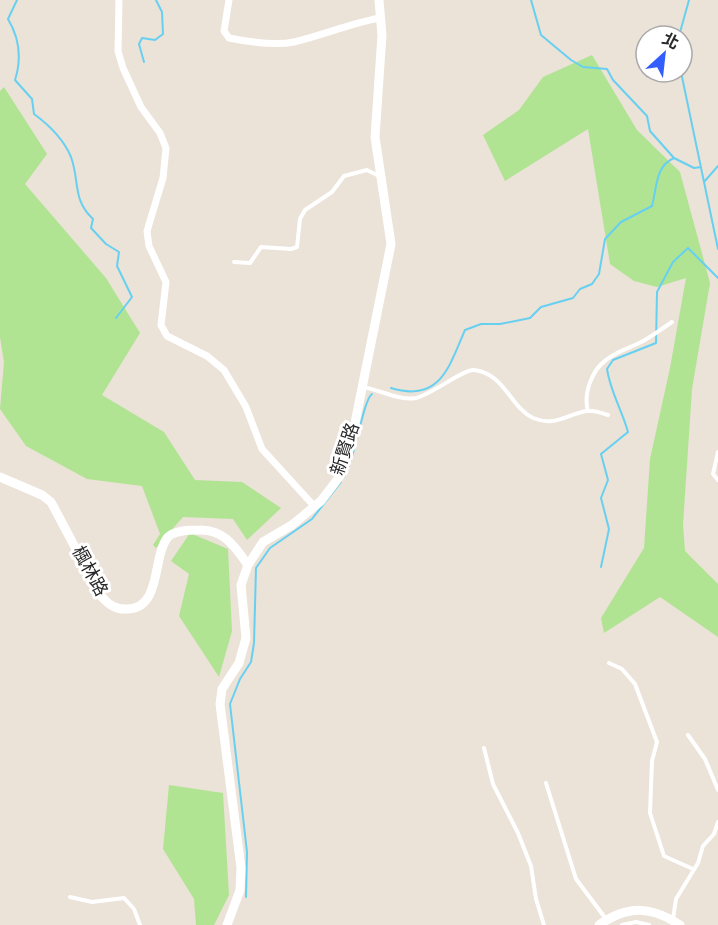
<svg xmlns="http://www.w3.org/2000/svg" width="718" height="925" viewBox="0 0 718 925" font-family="'Nunito Sans','Noto Sans TC',sans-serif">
<rect width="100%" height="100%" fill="#ebe2d8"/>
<path fill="#b0e493" d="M592,55L637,130L680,172L710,283L692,389L683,525L685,551L718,584V637L660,597L604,633L601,618L644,548L650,459L670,368L686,278L657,287L634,281L610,264L588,129L505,181L483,135L519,110L543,77Z
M4,87L47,154L25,184L106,278L140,333L102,395L164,432L195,480L242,482L281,508L247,540L233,519L183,517L156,548L153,545L160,534L142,486L87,479L26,446L0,409L4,362L0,337V91Z
M190,533L228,549L232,631L219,677L179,616L189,574L171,561Z
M169,785L223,793L229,895L214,925H196L194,899L163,849Z"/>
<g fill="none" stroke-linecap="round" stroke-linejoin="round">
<path stroke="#67d0f1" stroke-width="2" d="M17,0L8,19C20,39 22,58 15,80L32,99L34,114C49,125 64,140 71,157C80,182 72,199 93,219L91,228L106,244L119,252L117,266L132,297L116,318
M531,0L541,35L571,60L583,67L607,69L613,80L647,116L650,131L674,158
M679,36L689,0
M144,62L139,44L142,38L155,40L163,34L162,12L156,0
M681,72L718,249
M704,182L718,166
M391,388C440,403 449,367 465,330L481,324H500L530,318L541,307L573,298L580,289L592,284L599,274L605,239L621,222L652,206C657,188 655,166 674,158L694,168L701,167
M344,477C355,460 363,400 372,394
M601,567L609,529L601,498L608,480L601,454L628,432C622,410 610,391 607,369L613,360L656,343L657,292L673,262L688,248L718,278
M246,897L247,852L230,704L240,679L251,662L254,643L256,568L270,548L312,519L341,482"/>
<path stroke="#fff" stroke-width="4" d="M234,262L250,263L261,247L291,249L297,247L300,219L305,210L332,192L344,176L367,170L379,176
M363,387C380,390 400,401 416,398C433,394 463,369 474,370C504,373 511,408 533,418C555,427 566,415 586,411C592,410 602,413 608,415
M588,411C583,394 592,370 606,360C617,351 633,347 645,340C654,335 663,328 672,322
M718,452L713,474L718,480
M609,663L622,669L635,684L657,742L652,761L650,813L664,856L693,869
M688,735L705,759L718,790
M484,748L493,784L518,833L531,866L536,899L544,925
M546,783L576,879L606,919
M70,897L92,902L124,898L134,909L140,925
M673,919L676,899L698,863L703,846L714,834L718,822
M622,925L636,922L649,925"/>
<path stroke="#fff" stroke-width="7" d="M119,0L118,51L123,68L141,107L160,133L166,148L163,178L147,231L149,246L166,282L161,325L167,336L207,356L224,370L246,407L262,449L314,506
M229,0L224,31L229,38C249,42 275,46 294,42C324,35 351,23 380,18"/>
<path stroke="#fff" stroke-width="9" d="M0,477L42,495L51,502L101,596C109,605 116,610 128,609C162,608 152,556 168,537C175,530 190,530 199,530C224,529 235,547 248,565
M227,925L240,890L241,868L220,704L222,689L239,663L246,638L241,585L248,565L263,542L292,525L321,501L340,476L354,428L391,244L375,137L382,35L379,0
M599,925C628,905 651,906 680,925"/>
</g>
<g text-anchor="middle" stroke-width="6" stroke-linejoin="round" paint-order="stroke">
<g font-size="18" fill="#282828" stroke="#fff">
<text transform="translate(345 449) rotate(-72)" y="6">新賢路</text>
<text transform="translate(90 571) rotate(61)" y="6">楓林路</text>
</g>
</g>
<g transform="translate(664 54) rotate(27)"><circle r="28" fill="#ffffff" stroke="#a9a9a9" stroke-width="1.5"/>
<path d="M0-4.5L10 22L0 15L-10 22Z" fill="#325efe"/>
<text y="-9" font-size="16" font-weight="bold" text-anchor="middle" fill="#282828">北</text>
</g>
</svg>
